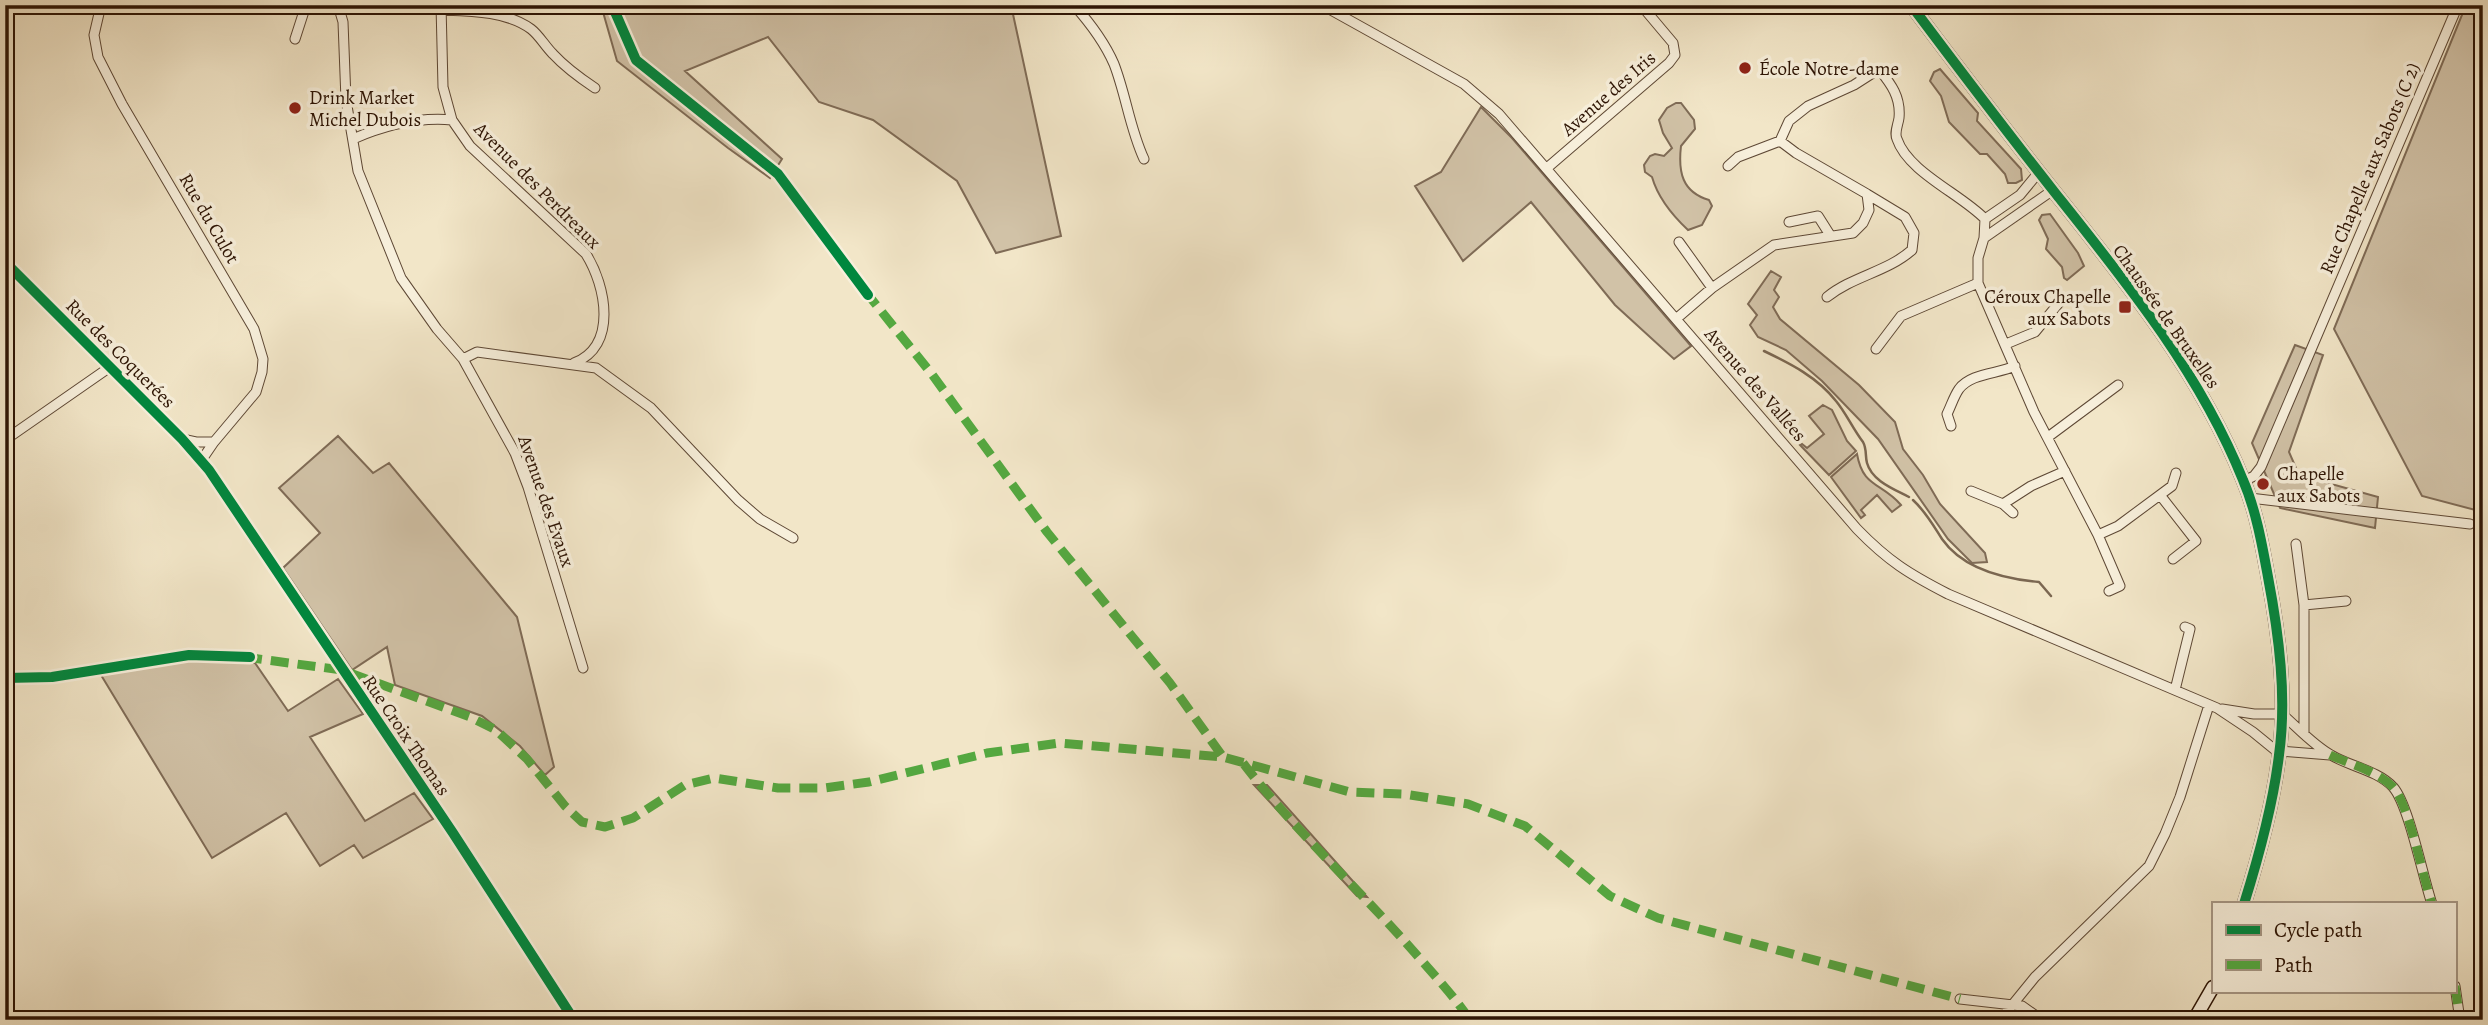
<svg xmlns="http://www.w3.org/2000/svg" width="2488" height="1025" viewBox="0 0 2488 1025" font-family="Alegreya,serif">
<rect width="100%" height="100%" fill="#f2e6c8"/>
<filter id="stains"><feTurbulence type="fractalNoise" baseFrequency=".00286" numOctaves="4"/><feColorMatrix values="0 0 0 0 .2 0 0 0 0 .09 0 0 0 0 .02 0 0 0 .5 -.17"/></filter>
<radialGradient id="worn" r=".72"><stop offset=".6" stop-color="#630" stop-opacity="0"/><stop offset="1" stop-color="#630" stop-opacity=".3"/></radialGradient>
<path fill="#d1c2a7" stroke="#7f6b56" stroke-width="2" d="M601,5H1011L1061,236L996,253L957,181L873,120L819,102L768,37L685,71L782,159L770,178L728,148L617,61Z
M2466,5H2483V512L2422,496L2334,329Z
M1940,69L1978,113L1977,121L2021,169L2022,180L2016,183H2008L2005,174L1987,154H1980L1949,122L1941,96L1930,81L1934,72Z
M1676,103H1681L1694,120L1695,129L1681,146C1678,172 1682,192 1709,200L1712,206L1702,225L1688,230C1672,215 1658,198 1652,177L1645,172L1644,165L1650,156L1655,154L1664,156L1672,148L1663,133L1659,120L1667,108Z
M1481,107L1512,138L1691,346L1674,359L1615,305L1531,202L1463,261L1415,186L1441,172Z
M2050,214L2078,253L2084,266L2067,280L2064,278L2062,267L2046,249L2048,239L2039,220L2042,215Z
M1771,271L1781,277L1774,290L1779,297L1773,307L1780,319L1859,385L1895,422L1903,449L1923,475L1940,504L1985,553L1987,562L1972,563L1948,539L1878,439L1822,381L1786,350L1758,337L1750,325L1757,315L1748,304Z
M2295,345L2323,355L2289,452L2299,475L2378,497L2375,528L2280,508L2252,443Z
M1823,405L1832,410L1847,441L1856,451L1829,475L1800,445L1802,444L1807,448L1824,434L1809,416Z
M338,436L373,473L389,463L517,617L554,767L545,775L520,746L482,716L395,685L387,647L352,670L283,568L320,533L279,488Z
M1857,454C1863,488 1881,482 1901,505L1892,512L1877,495L1861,510L1865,515L1861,518L1831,477Z
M190,660L255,663L288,711L338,679L363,714L310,737L365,821L414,793L433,819L363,858L354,845L320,866L286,813L212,858L101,675Z
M1254,785H1267L1367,897L1357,896Z"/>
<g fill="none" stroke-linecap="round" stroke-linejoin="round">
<path stroke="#7b6751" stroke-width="2.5" d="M1764,351C1791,364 1817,377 1836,401C1846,413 1853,429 1863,442C1867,449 1865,456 1867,463C1872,481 1894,489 1909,497
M1913,500C1926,512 1933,525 1942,539C1963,569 2005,579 2039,582L2051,596"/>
<defs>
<path id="minor" d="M101,5L94,35L98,57L122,104L254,329L263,359L262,372L256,392L214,442L201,461
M338,5L343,22L346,100L358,171L401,278L437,329L463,359L515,453L528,487L583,668
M441,5L443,87L452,120
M1074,5C1090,23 1104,41 1114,64C1126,95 1130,129 1144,159
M1322,5L1464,84L1499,114L1857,529C1888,561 1909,574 1948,594L2217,708L2253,732L2280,754
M441,10C469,11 507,11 531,29C539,35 545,46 553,54C565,67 580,78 595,88
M295,39L306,5
M353,139C383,126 419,117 452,120L470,146L586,254C606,286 618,346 574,363
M1728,166L1738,157L1780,141
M1547,168L1669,63L1675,55L1673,43L1641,5
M1985,219L2020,195L2039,172
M1789,222L1818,216L1830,235
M1984,238L2053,190
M1679,242L1712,288
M1827,297C1853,276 1887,272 1912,250L1914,233L1905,217L1867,194
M1676,319L1712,288L1774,245L1853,233L1863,223L1869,210L1867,194L1796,153L1780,141L1789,121L1808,106L1854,85L1879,69C1891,84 1901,97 1899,118C1898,125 1894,133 1897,139C1908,172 1961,194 1985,219L1984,238L1978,258V283L2034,412L2098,535L2120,586L2109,591
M2006,344L2035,332L2063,298
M1876,349L1901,316L1978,283
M463,359L477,352L596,368L651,408L738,500L760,519L793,538
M1951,426L1947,414C1951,406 1954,396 1959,389C1971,373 1998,374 2015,366
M2048,437L2118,385
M182,439L196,442H214
M5,440L110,367
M2244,481L2254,476L2261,467L2458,5
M1971,491L2003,504L2031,486L2065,471
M2160,495L2196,541L2173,559
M2250,498L2470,524
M2003,504L2013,513
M2098,535L2118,526L2172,486L2176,473
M2296,544L2304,605V733
M2304,605L2346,601
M2175,690L2190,629L2185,627
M2222,709L2254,714H2282C2297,727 2313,745 2331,755C2351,767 2377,770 2393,787C2409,805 2423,878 2432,904
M2280,751L2330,755
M2455,986L2460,1020
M1960,999L2022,1006L2042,1020
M2000,1020L2035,977L2149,866L2165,834L2180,797L2209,705"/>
<path id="tertiary" d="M5,262L182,439L209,470L453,833L574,1020"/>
<path id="secondary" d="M1911,5C1959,69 2007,132 2056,194C2127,283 2200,373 2243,480C2256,510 2262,544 2268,577C2279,635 2287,697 2279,755C2273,806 2259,856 2244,904
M2194,1020L2213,987"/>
</defs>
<use href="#minor" stroke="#5e4835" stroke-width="11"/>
<use href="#tertiary" stroke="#5e4835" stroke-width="13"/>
<use href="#secondary" stroke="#2d1404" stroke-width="15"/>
<use href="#minor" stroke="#f7efdb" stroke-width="9"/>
<use href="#tertiary" stroke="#f7efdb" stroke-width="10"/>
<use href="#secondary" stroke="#f7efdb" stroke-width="12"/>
<path stroke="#54a840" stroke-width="9" stroke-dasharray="18 9" stroke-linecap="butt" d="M865,291L931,373L1047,532L1170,683L1223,757
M244,657L342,670L470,717L496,730L527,759L565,806L582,822L605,827L633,818L685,785L714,778L778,788H824L869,782L987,753L1060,743L1223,757L1350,792L1404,794L1468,804L1525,826L1610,896L1658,918L1960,999
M2330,755C2350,764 2377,771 2393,787C2409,804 2423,878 2432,904
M1243,763C1295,831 1359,889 1415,953C1434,975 1454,996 1470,1020
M2455,986L2460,1020"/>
<defs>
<path id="cycleway" d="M612,5L636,60L778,174L868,295
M1911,5C1959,69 2007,132 2056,194C2127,283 2200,373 2243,480C2256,510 2262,544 2268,577C2279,635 2287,697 2279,755C2273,806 2259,856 2244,904
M5,262L182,439L209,470L453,833L574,1020
M5,678L52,677L189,655L250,657"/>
</defs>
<use href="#cycleway" stroke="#f7efdb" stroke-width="15"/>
<use href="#cycleway" stroke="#00873e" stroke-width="10"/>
</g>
<g fill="#8f2418" stroke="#f7efdb" stroke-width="2.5">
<circle cx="1745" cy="68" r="7"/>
<circle cx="295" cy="108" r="7"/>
<rect x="2118" y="300" width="14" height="14" rx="3.5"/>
<circle cx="2263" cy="484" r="7"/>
</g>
<g text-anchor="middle" stroke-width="7" stroke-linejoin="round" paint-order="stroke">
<g font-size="19" fill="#2d1404" stroke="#f7efdb" text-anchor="start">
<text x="1759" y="75">École Notre-dame</text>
<text x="309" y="104">Drink Market<tspan x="309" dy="22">Michel Dubois</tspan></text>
<text x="2111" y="303" text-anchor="end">Céroux Chapelle<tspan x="2111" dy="22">aux Sabots</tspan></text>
<text x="2277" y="480">Chapelle<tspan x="2277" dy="22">aux Sabots</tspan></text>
</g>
<g font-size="19" fill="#2d1404" stroke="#f7efdb">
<text transform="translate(1608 93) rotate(-41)" y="7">Avenue des Iris</text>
<text transform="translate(2369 168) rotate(-67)" y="7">Rue Chapelle aux Sabots (C 2)</text>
<text transform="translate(538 185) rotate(45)" y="7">Avenue des Perdreaux</text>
<text transform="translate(210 218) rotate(60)" y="7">Rue du Culot</text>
<text transform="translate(2167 316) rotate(55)" y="7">Chaussée de Bruxelles</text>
<text transform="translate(121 353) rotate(45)" y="7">Rue des Coquerées</text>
<text transform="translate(1756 384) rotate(49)" y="7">Avenue des Vallées</text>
<text transform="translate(547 501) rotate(71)" y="7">Avenue des Evaux</text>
<text transform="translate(407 735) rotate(56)" y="7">Rue Croix Thomas</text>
</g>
</g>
<rect width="2488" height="1025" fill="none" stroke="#f2e6c8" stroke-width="28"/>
<rect x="7" y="7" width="2474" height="1011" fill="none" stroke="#2d1404" stroke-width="3.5"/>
<rect x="14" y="14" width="2460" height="997" fill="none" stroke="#2d1404" stroke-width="2"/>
<rect x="2212" y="902" width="245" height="91" fill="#f7efdb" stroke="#a69785" stroke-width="2"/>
<rect x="2226" y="925" width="35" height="10" fill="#00873e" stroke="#a69785" stroke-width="2"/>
<text x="2274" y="937" font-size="21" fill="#2d1404">Cycle path</text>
<rect x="2226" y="960" width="35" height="10" fill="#54a840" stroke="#a69785" stroke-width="2"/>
<text x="2274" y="972" font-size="21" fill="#2d1404">Path</text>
<rect width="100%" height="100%" filter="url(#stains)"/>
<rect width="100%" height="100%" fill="url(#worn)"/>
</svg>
